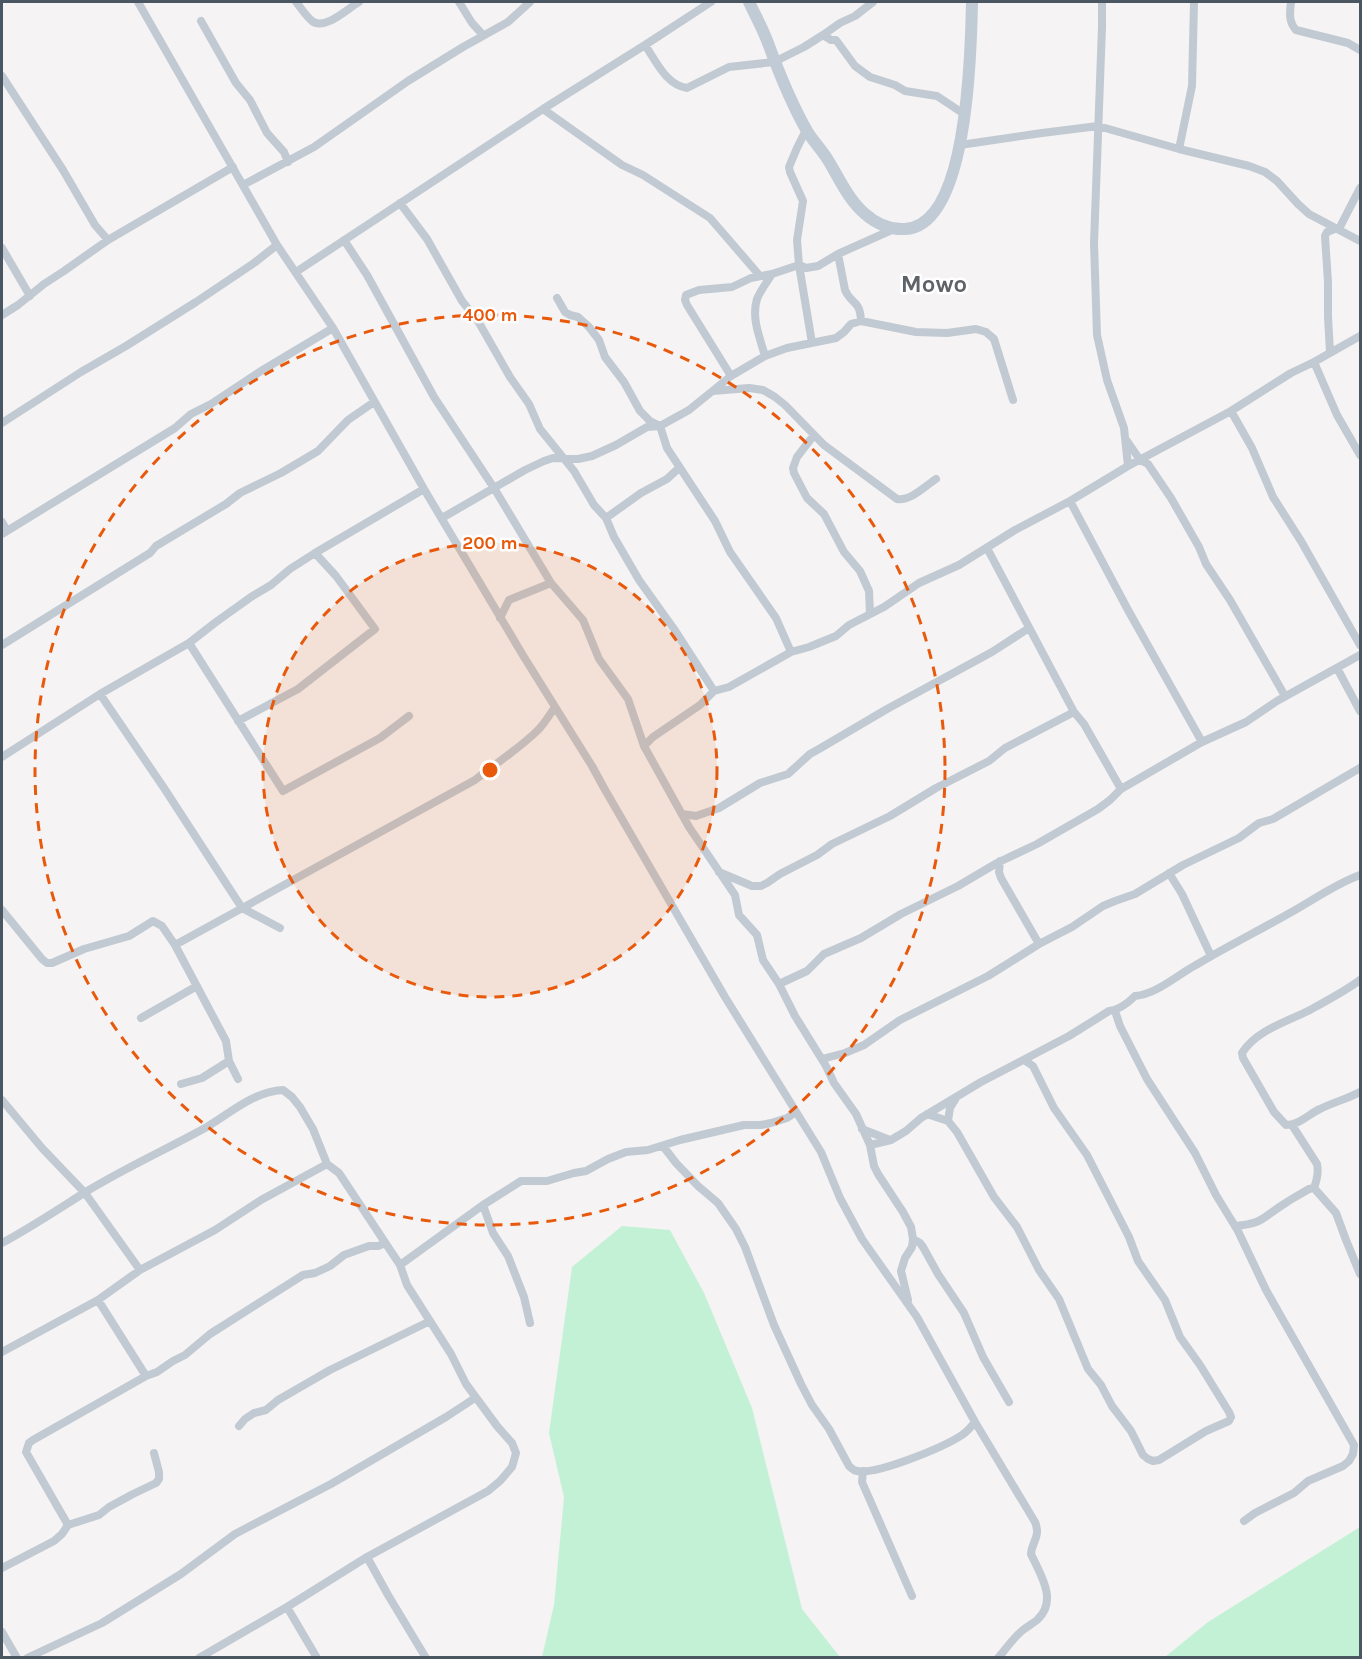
<svg xmlns="http://www.w3.org/2000/svg" width="1362" height="1659" viewBox="0 0 1362 1659" font-family="Karla,sans-serif">
<rect width="100%" height="100%" fill="#f5f3f3"/>
<path fill="#c3f1d5" d="M622,1226L670,1230L704,1293L752,1408L802,1609L840,1657H542L554,1605L564,1497L549,1433L572,1267Z
M1360,1527V1657H1165L1208,1622Z"/>
<g fill="none" stroke-linecap="round" stroke-linejoin="round">
<path stroke="#c1cad2" stroke-width="8" d="M138,2L277,245L333,328L424,489L524,657L592,766L604,788L725,997L821,1152L840,1198L862,1239L917,1317L975,1422L1035,1522C1041,1537 1032,1541 1031,1554C1040,1574 1058,1600 1038,1619C1034,1623 1028,1626 1023,1630C1013,1638 1006,1649 998,1658
M296,2C301,8 306,16 312,21C325,31 348,8 359,2
M459,2L472,23L483,35
M1102,2V27L1094,243L1097,335L1107,380L1124,428L1128,466
M1291,2C1290,12 1288,21 1296,30L1348,43L1360,50
M201,21L236,83L250,100L267,133L284,152L288,162
M823,35L831,40H836L855,66L870,77L895,85L905,91L937,96L964,114
M645,45C656,61 666,85 687,88L729,67L774,62L804,47L823,35L840,23L855,16L873,2
M2,76L63,170L95,225L108,240
M543,109L622,165L643,175L710,218L760,276
M806,130L797,148L789,167L790,172L803,201L797,240L799,265L812,343
M960,145L1042,133L1098,126L1179,149L1249,166L1265,172L1277,181L1298,204L1309,214L1360,241
M1179,149L1192,86L1194,2
M243,185L314,147L408,81L463,47L508,22L530,2
M400,203L427,239L462,301L478,321L510,377L529,404L540,429L574,471L594,505L606,518L614,537L639,580L674,629L714,691
M344,240L367,275L434,397L494,488L551,583L583,620L599,659L628,699L644,746L689,827L735,895L739,915L757,935L763,960L779,984L795,1016L826,1066L834,1083L856,1114L870,1145L874,1166L878,1174L903,1212L911,1227L913,1239L912,1247L905,1258L901,1271L908,1300
M2,248L30,296
M838,254L845,290C852,306 860,299 861,321
M296,272L543,109L645,45L711,2
M557,298L565,312L570,315L578,317L589,327L599,340L605,357L624,382L640,411L650,421L660,426L667,448L715,521L730,552L776,618L791,652
M2,315L18,305L44,284L64,271L108,240L233,167
M1330,352L1328,317V282L1325,236L1327,232L1340,227L1342,223L1360,188
M765,356C760,338 751,318 757,299C760,291 767,282 772,274
M1314,362L1337,415L1360,455
M731,376L687,305L685,300L686,295L699,290L732,287L751,278L772,274L799,265L806,268L818,266L838,254L894,229
M713,391L749,388L763,390L775,397L785,405L824,445L897,499C911,501 925,486 936,479
M1231,411L1252,448L1273,497L1301,541L1360,645
M2,423L81,372L126,346L196,302L254,263L277,245
M814,435L797,457L793,468L794,473L807,498L824,514L844,552L860,571L869,591L870,614
M1127,441L1140,460L1148,464L1171,498L1199,547L1206,564L1230,600L1285,696
M1070,501L1128,610L1202,742
M442,518L525,470L544,461L553,458L578,459L592,456L616,445L647,427L660,426L689,410L731,376L765,356L787,348L836,338L844,332L851,324L861,321L916,332L947,333L976,329L986,332L994,339L1013,400
M606,518L641,493L667,479L679,468
M2,522L7,531
M2,534L175,428L191,414L211,404L261,371L333,328
M987,548L1074,712L1084,724L1121,789
M500,618L509,600L551,583
M189,643L283,791L380,738L409,716
M2,645L150,553L156,546L226,504L240,493L281,473L318,451L348,420L374,402
M1337,668L1360,711
M100,694L164,788L242,908L280,928
M238,721L298,689L375,629L336,576L315,553
M644,746L653,737L700,705L714,691L729,687L791,652L809,647L836,636L849,625L884,607L919,583L959,565L1015,530L1070,501L1128,466L1231,411L1291,373L1314,362L1360,336
M2,757L100,694L189,643L216,622L251,597L271,585L290,569L315,553L424,489
M682,814L696,816L719,808L760,783L788,774L810,754L819,749L887,709L992,652L1029,628
M1000,861L999,872L1001,878L1039,944
M719,872L752,886H761L767,883L780,874L817,855L832,844L890,816L936,788L989,761L1005,748L1074,712
M1169,873L1182,894L1211,956
M2,910L42,959L47,963H52L84,949L129,936L153,921L162,926L175,945L226,1041L229,1061L238,1079
M175,945L475,780C496,763 519,749 538,730C545,723 550,714 555,707
M1360,980C1344,992 1326,1001 1308,1011C1286,1022 1257,1030 1242,1053L1243,1058L1274,1112L1286,1125C1299,1125 1309,1114 1320,1109C1334,1102 1347,1099 1360,1092
M779,984L807,971L824,954L861,938L901,914L958,886L997,863L1037,844L1098,809L1110,800L1121,789L1202,742L1246,722L1277,701L1360,655
M1115,1011L1120,1026L1147,1079L1195,1153L1216,1195L1238,1231L1266,1290L1354,1445L1353,1454L1349,1461L1343,1466L1308,1481L1294,1493L1255,1513L1244,1521
M141,1018L197,986
M822,1059L845,1053L864,1045L900,1020L988,976L1039,944L1072,927L1103,906L1115,901L1135,894L1183,865L1239,838L1259,823L1273,819L1360,768
M181,1084L202,1078L229,1061
M2,1100L42,1148L85,1193L140,1270
M927,1114L948,1121L957,1132L994,1197L1017,1227L1039,1270L1059,1299L1088,1369L1101,1385L1112,1406L1131,1431L1143,1455L1148,1459L1153,1461L1159,1460L1206,1431L1229,1421L1231,1417L1229,1412L1200,1365L1180,1337L1165,1300L1138,1261L1129,1237L1087,1155L1054,1108L1033,1066L1024,1060
M948,1121L950,1108L956,1098
M1292,1125L1317,1164C1319,1173 1317,1180 1314,1188
M862,1129L890,1140
M870,1145L891,1140L906,1131L921,1118L981,1082L1069,1036L1109,1011C1120,1010 1128,1003 1135,996C1157,994 1177,975 1196,965C1226,947 1258,931 1288,914C1312,901 1335,884 1360,875
M663,1146L676,1163L698,1186L718,1203L736,1229L745,1247L774,1325L801,1384L812,1405L829,1429L849,1466C853,1469 852,1470 857,1471C877,1475 944,1447 962,1435C967,1432 971,1427 975,1422
M1314,1188L1336,1213L1346,1240L1360,1274
M483,1205L493,1233L508,1256L524,1297L530,1323
M1235,1226C1263,1224 1263,1217 1284,1204C1292,1198 1301,1194 1309,1189L1314,1188
M913,1239L920,1243L923,1247L938,1274L964,1313L983,1357L1009,1402
M2,1243C30,1228 57,1210 84,1193C123,1169 165,1150 205,1128C231,1113 252,1092 283,1090L292,1097L300,1107L313,1129L327,1164L339,1173L400,1265L407,1285L451,1354L466,1384L497,1426L512,1443L516,1453L512,1467L500,1481L488,1491L367,1557L287,1607L199,1658
M400,1265L483,1205L521,1181H547L574,1173L586,1171L608,1159L626,1152L648,1150L680,1140L744,1125H761L771,1123L787,1118L796,1112
M98,1300L146,1376
M2,1352L98,1300L140,1270L215,1230L261,1200L327,1164
M239,1426L245,1419L254,1413L266,1410L278,1400L330,1370L430,1321
M863,1471L862,1482L912,1596
M68,1525L26,1452L29,1443L33,1440L146,1376L157,1372L173,1361L185,1355L210,1334L303,1275L315,1273L330,1266L344,1255L369,1246H378L385,1243
M367,1557L388,1595L426,1658
M2,1568L54,1541L62,1534L68,1525L99,1515L109,1507L133,1494L156,1483L159,1479V1472L154,1453
M287,1607L317,1658
M2,1632L17,1658
M27,1658L102,1623L181,1574L235,1534L331,1484L446,1417L475,1398"/>
<path stroke="#c1cbd6" stroke-width="12" d="M749,2C755,15 763,29 768,43C779,73 791,103 807,131C813,141 822,150 828,160C839,178 848,199 864,213C875,223 890,230 905,229C969,226 971,47 972,2"/>
</g>
<circle cx="490" cy="770" r="227" fill="#e8590c" fill-opacity=".12"/>
<g fill="none" stroke="#e8590c" stroke-width="3" stroke-dasharray="10 8">
<circle cx="490" cy="770" r="227"/>
<circle cx="490" cy="770" r="455"/>
</g>
<g text-anchor="middle" stroke-width="5" stroke-linejoin="round" paint-order="stroke">
<g font-size="24" font-weight="bold" fill="#5f6368" stroke="#fff">
<text x="934" y="292">Mowo</text>
</g>
</g>
<circle cx="490" cy="770" r="9" fill="#e8590c" stroke="#fff" stroke-width="3"/>
<g font-size="18" text-anchor="middle" font-weight="bold" fill="#e8590c" stroke="#fff" stroke-width="5" stroke-linejoin="round" paint-order="stroke">
<text x="490" y="321">400 m</text>
<text x="490" y="549">200 m</text>
</g>
<rect width="1362" height="1659" fill="none" stroke="#4a5661" stroke-width="6"/>
</svg>
